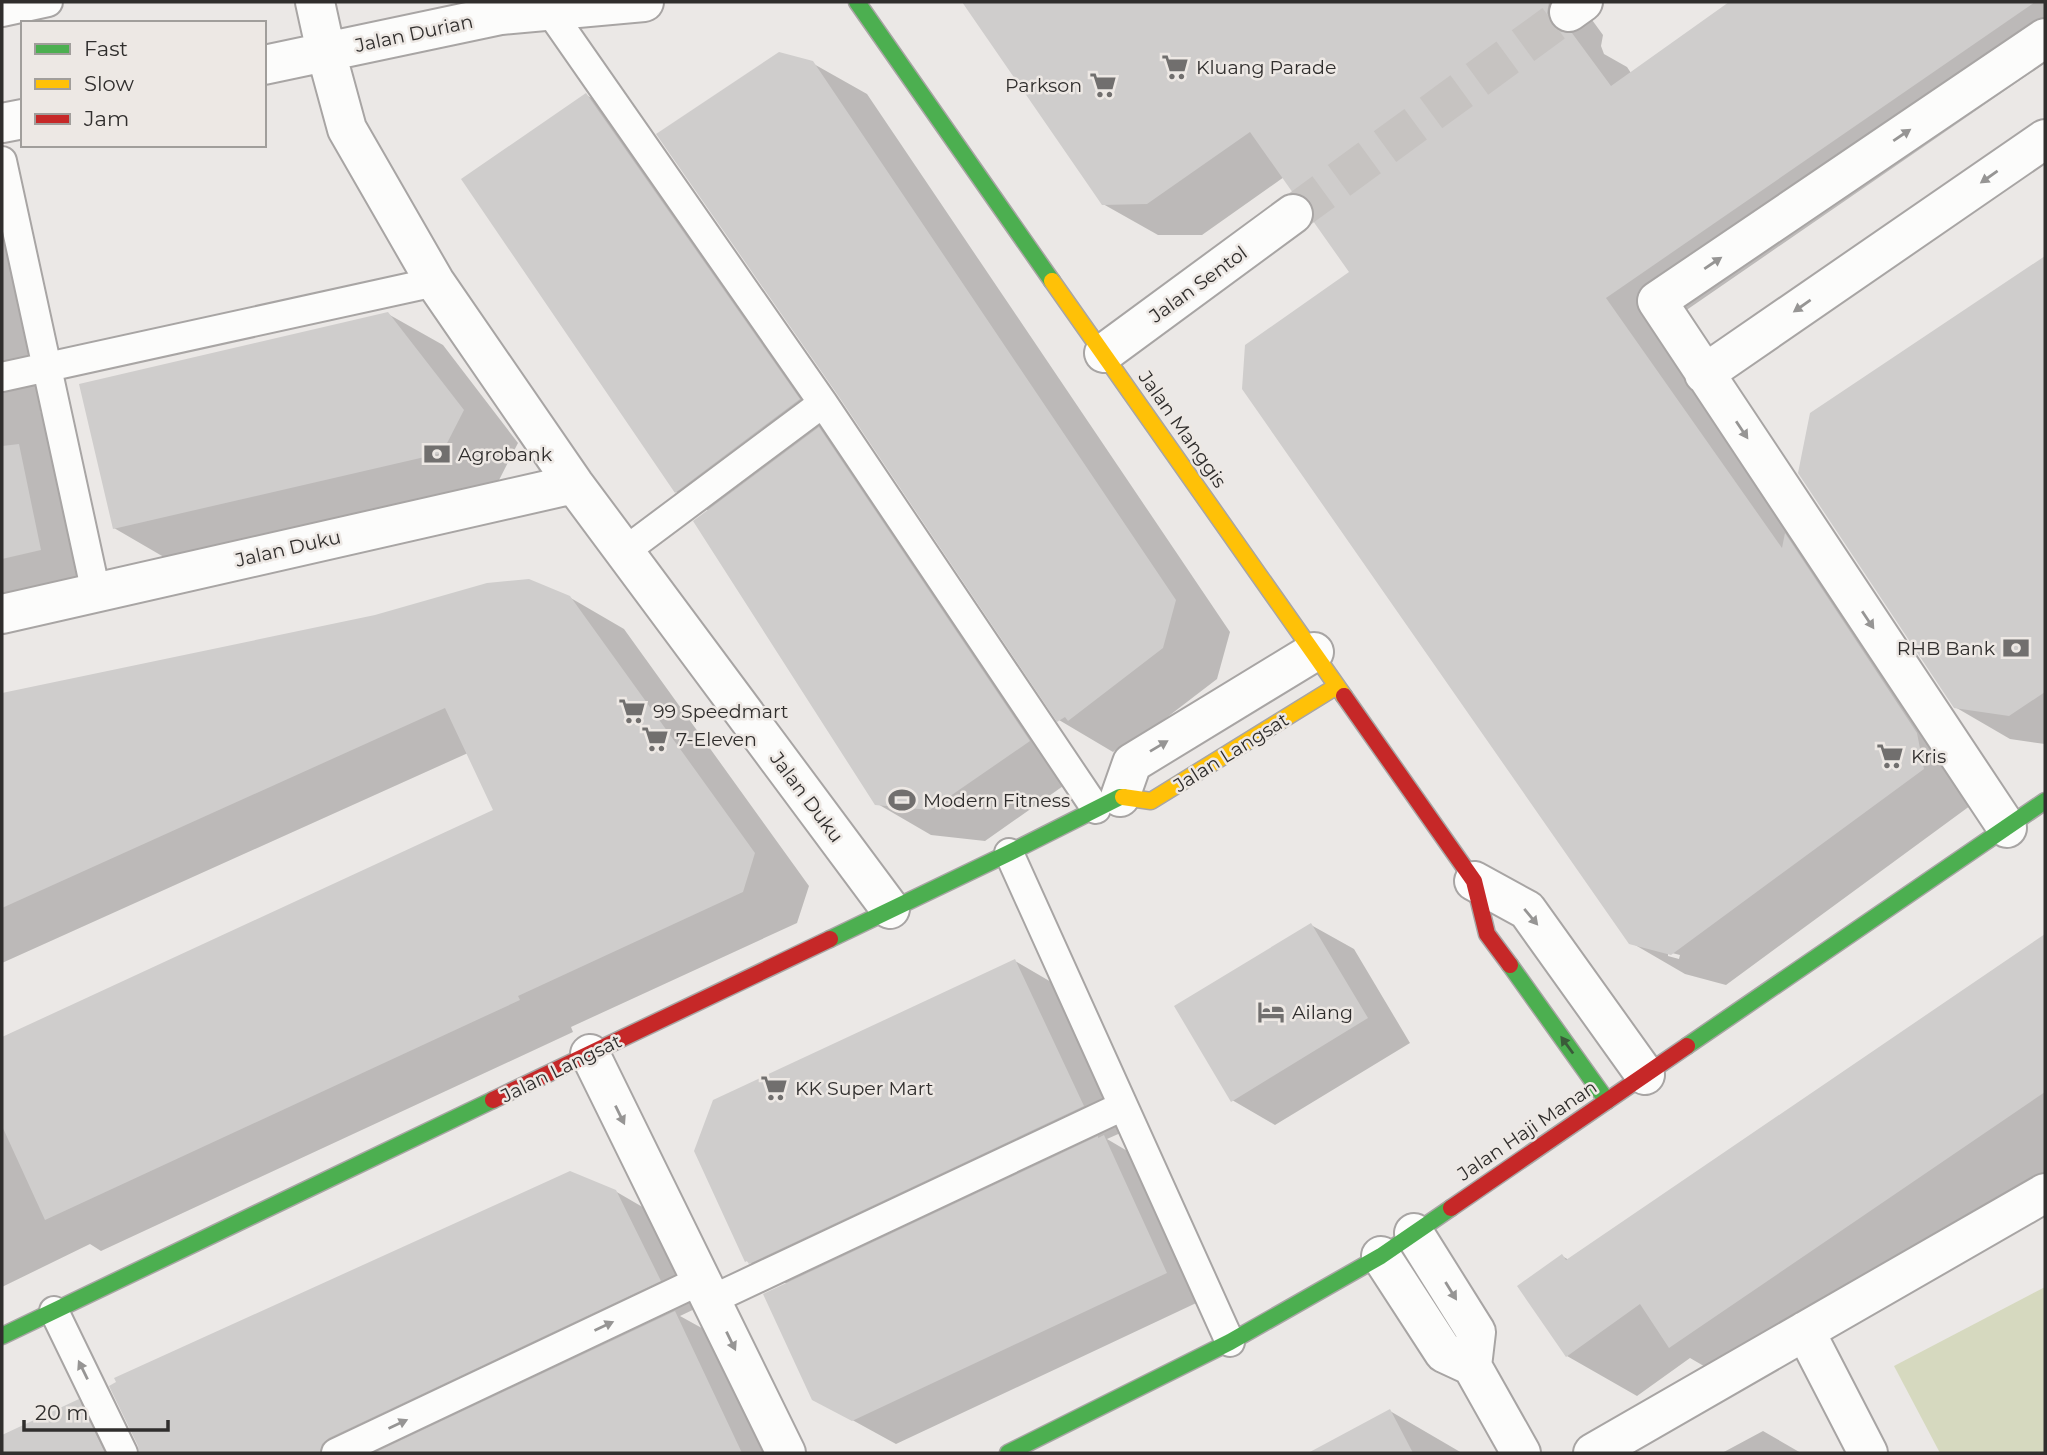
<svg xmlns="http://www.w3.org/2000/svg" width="2047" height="1455" viewBox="0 0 2047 1455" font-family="Montserrat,sans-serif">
<rect width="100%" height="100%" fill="#ebe8e6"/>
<path fill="#d6d9bf" d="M2045,1287V1453H1940L1894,1366Z"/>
<path fill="#0003" fill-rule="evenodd" d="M964,2H1579L1603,35L1601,46L1604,54L1627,67L1631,73L1732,2H2045V63L1659,329L1978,800L1726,985L1685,974L1630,942L1351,272L1313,202L1294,191L1284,177L1202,235H1158L1103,204ZM1668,952L1680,955L1679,959L1668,956Z
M812,63L867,94L1230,632L1217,679L1123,751L1118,748L1113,752L1059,720Z
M586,95L629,119L1083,772L985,841L931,835L876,803L709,511L676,492Z
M2,240L25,253L45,396L40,404V412L62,426L95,581L2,601Z
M2045,258V744L2010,739L1955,707L1812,414Z
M388,314L443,345L518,443L497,484L169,560L114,528Z
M569,597L624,629L809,886L797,923L571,1027L573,1032L101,1251L90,1244L2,1287V1039L495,811L468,753L2,963V695L376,617Z
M1311,925L1354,949L1410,1043L1275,1125L1232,1100Z
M2045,936V1179L1740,1387L1690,1358L1637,1396L1567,1356L1562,1256L1569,1260Z
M1015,961L1058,986L1125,1131L1107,1139L1146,1162L1209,1297L896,1444L814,1399L787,1284L747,1261Z
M615,1191L658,1216L703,1305L680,1316L718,1337L772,1453H141L140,1445Z
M78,1401L121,1426L134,1453H2V1437Z
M1390,1411L1462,1453H1312Z
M1763,1431L1801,1453H1722Z"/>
<path fill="#cfcdcc" d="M962,2H1549L1547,13L1552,25L1561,32L1572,33L1611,86L1729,2H2035L1606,298L1782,548L1785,533L1917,733L1924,769L1671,955L1629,944L1242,389L1245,345L1349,272L1313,221L1315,211L1311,202L1302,194L1293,193L1250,132L1147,204L1102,205Z
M779,52L813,61L1176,600L1163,648L1068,721L1065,717L1057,722L837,394L656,134Z
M586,93L800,399L675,493L461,179Z
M2045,256V692L2009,716L1954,708L1798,473L1810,413Z
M388,312L464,410L442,453L113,529L79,384Z
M819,427L1030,741L930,810L875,805L693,521Z
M19,444L41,550L2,559V446Z
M529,579L570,596L755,853L743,892L518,996L520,1000L45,1220L2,1126V1037L493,810L445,708L2,908V693L375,615L487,583Z
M1311,923L1368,1018L1231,1102L1174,1006Z
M2045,934V1092L1669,1348L1640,1304L1566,1357L1517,1286L1562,1254L1566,1260Z
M1015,959L1084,1106L749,1264L747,1261L745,1262L694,1151L713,1100Z
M1104,1135L1167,1273L852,1421L812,1400L763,1294L1098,1136V1138Z
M570,1171L616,1190L661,1281L329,1438L322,1444L320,1453H139L138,1446L109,1386L116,1382L114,1378Z
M675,1311L742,1453H374Z
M79,1399L105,1453H2V1435Z
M1390,1409L1413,1453H1308Z"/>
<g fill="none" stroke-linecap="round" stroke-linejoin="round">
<path stroke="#c6c3c1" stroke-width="38" stroke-dasharray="38 19" stroke-linecap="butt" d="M1293,214L1569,12"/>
<defs>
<path id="lane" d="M549,10L823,403L1096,809
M2,12L48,2
M2,161L96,593
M2,377L435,282
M625,551L823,403
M1009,853L1230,1342
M711,1300L1123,1106
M54,1311L123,1453
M336,1453L701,1280"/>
<path id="street" d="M315,2L326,52L347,129L435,282L574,484L890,909
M1569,12L1583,2
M264,65L501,15L644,2
M2,123L23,119
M1104,353L1293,214
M1704,374L2045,139
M2,614L574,484
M1120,797L1132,763L1314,652
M2007,828L1657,301L2045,38
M1474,881L1527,910L1645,1075
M590,1054L786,1453
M1414,1233L1476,1332L1472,1366
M1381,1256L1444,1353L1472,1366
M1805,1331L1868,1453
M1472,1366L1521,1453
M1593,1453L2045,1193"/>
<path id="fast" d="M857,2L1052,281
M830,939L1009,853L1120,797H1123
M1510,965L1607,1101
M1687,1046L2045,801
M2,1336L493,1100
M1008,1453L1230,1342L1381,1256L1451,1208"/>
<path id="slow" d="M1052,281L1344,696
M1123,797L1151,801L1337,686"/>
<path id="jam" d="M1344,696L1474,881L1487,934L1510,965
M493,1100L830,939
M1451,1208L1687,1046"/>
</defs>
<use href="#lane" stroke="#a8a5a4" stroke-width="32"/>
<use href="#street" stroke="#a8a5a4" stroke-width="42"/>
<use href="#fast" stroke="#a8a5a4" stroke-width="19"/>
<use href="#slow" stroke="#a8a5a4" stroke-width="19"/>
<use href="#jam" stroke="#a8a5a4" stroke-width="19"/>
<use href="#lane" stroke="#fcfcfb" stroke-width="28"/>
<use href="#street" stroke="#fcfcfb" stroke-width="38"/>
<use href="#fast" stroke="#4caf50" stroke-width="16"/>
<use href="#slow" stroke="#ffc107" stroke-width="16"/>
<use href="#jam" stroke="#c62828" stroke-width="16"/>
</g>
<defs><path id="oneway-solid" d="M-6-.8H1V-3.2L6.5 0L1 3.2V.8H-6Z" transform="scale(1.75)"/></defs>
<g fill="#969594">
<use href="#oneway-solid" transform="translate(1902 135) rotate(-34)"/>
<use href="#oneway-solid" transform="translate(1989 177) rotate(145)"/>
<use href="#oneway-solid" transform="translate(1713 263) rotate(-34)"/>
<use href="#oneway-solid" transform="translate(1802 306) rotate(145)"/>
<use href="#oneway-solid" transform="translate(1742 430) rotate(56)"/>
<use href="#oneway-solid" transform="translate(1868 620) rotate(56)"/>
<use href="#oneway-solid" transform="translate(1159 746) rotate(-31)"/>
<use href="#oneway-solid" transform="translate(1531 917) rotate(50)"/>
<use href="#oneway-solid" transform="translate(620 1115) rotate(64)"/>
<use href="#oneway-solid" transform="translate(1451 1291) rotate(58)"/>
<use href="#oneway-solid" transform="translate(604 1326) rotate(-25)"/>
<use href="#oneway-solid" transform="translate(731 1341) rotate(64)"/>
<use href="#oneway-solid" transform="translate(83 1370) rotate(-116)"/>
<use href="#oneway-solid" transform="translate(398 1424) rotate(-25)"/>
</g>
<use fill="#3a5b39" href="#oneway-solid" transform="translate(1567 1045) rotate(-126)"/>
<defs>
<symbol id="supermarket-bare" viewBox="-9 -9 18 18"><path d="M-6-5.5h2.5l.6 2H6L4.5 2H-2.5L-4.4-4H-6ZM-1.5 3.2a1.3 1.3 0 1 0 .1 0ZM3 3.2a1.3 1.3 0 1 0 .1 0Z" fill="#716f6e" stroke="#ede8e4" stroke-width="2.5" paint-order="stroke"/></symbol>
<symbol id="bank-bare" viewBox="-9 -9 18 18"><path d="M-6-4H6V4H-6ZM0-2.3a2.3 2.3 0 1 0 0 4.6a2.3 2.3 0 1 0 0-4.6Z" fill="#716f6e" stroke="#ede8e4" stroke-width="2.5" paint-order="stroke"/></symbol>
<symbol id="stadium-bare" viewBox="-9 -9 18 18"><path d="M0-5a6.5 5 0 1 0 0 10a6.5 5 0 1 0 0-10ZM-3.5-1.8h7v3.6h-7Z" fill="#716f6e" stroke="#ede8e4" stroke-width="2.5" paint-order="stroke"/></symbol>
<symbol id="hotel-bare" viewBox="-9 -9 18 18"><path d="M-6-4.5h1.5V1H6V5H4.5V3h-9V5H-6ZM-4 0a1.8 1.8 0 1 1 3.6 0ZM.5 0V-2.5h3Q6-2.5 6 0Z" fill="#716f6e" stroke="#ede8e4" stroke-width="2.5" paint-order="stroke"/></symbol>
</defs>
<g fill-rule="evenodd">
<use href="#supermarket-bare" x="1156" y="48" width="38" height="38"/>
<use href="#supermarket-bare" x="1084" y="66" width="38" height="38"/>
<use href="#bank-bare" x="418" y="435" width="38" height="38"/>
<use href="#bank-bare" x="1997" y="629" width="38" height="38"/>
<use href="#supermarket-bare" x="613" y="692" width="38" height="38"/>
<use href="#supermarket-bare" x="636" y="720" width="38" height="38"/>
<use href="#supermarket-bare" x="1871" y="737" width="38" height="38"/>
<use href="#stadium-bare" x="883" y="781" width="38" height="38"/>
<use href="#hotel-bare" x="1252" y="993" width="38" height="38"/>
<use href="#supermarket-bare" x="755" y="1069" width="38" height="38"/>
</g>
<g text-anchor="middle" stroke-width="5" stroke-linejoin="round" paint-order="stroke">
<g font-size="19" fill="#302e2d" stroke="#ede8e4">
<text transform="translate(414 33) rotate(-12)" y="7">Jalan Durian</text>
<text transform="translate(1198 284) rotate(-36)" y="7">Jalan Sentol</text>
<text transform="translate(1183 429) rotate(55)" y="7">Jalan Manggis</text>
<text transform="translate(288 548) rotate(-13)" y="7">Jalan Duku</text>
<text transform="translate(1231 752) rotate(-32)" y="7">Jalan Langsat</text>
<text transform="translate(807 797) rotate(53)" y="7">Jalan Duku</text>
<text transform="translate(561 1068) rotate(-26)" y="7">Jalan Langsat</text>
<text transform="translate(1527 1130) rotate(-34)" y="7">Jalan Haji Manan</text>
</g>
<g font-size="19" fill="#302e2d" stroke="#ede8e4" text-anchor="start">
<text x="1196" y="74">Kluang Parade</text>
<text x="1082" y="92" text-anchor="end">Parkson</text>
<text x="458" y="461">Agrobank</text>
<text x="1995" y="655" text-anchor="end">RHB Bank</text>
<text x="653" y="718">99 Speedmart</text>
<text x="676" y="746">7-Eleven</text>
<text x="1911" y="763">Kris</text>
<text x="923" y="807">Modern Fitness</text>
<text x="1292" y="1019">Ailang</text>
<text x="795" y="1095">KK Super Mart</text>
</g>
</g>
<rect width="2047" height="1455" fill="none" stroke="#302e2d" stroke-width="7"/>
<rect x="21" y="21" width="245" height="126" fill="#ede8e4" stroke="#a19e9b" stroke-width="2"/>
<rect x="35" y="44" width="35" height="10" fill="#4caf50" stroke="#a19e9b" stroke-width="2"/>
<text x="84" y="56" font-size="21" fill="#302e2d">Fast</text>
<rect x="35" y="79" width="35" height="10" fill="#ffc107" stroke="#a19e9b" stroke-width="2"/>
<text x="84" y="91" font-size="21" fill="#302e2d">Slow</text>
<rect x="35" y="114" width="35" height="10" fill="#c62828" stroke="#a19e9b" stroke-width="2"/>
<text x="84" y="126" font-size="21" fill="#302e2d">Jam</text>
<path d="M24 1420v10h144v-10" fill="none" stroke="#302e2d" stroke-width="3.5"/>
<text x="35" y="1420" font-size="21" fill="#302e2d" stroke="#ede8e4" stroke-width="5" paint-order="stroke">20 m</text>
</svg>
